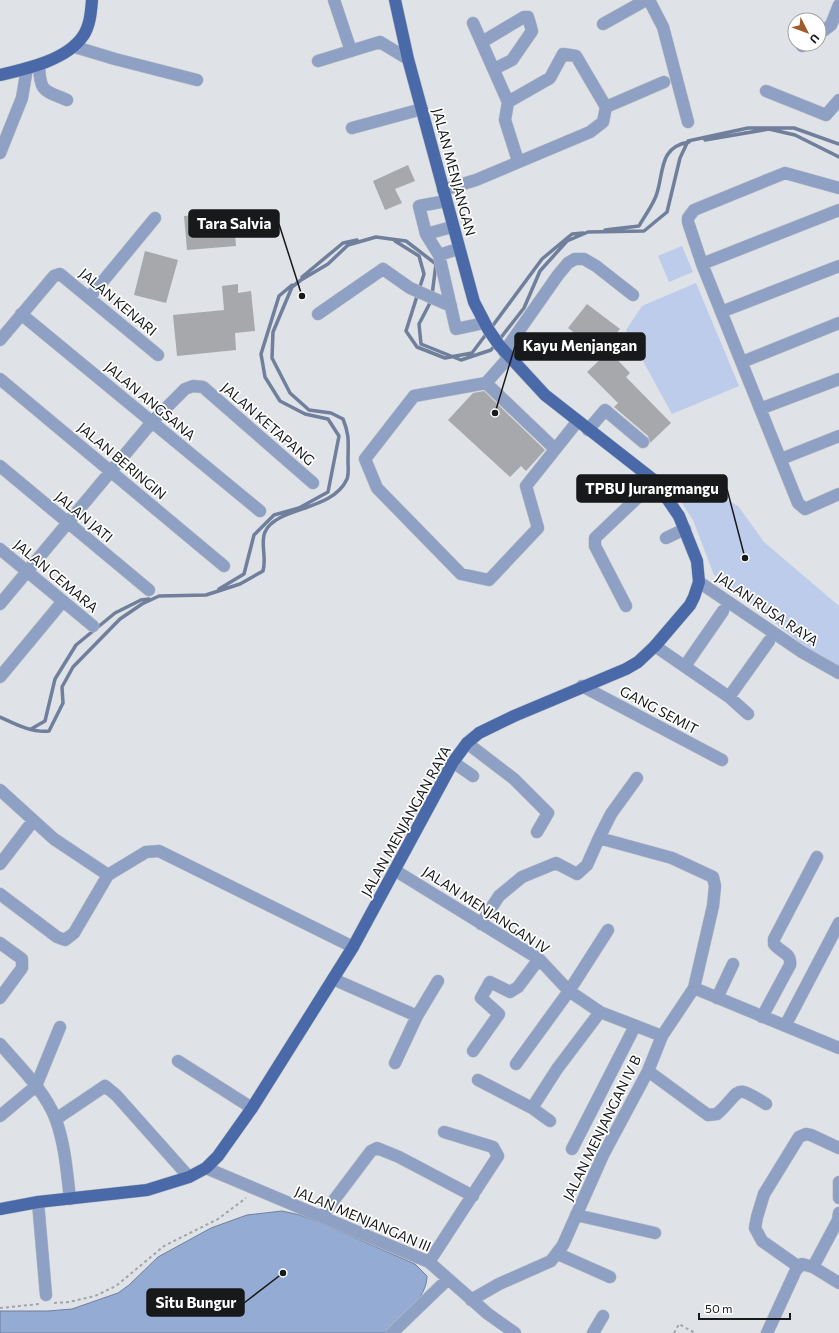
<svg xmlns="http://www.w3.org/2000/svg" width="839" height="1333" viewBox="0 0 839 1333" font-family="Commissioner,sans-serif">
<rect width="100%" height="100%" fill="#dfe2e6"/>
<path fill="#bcccea" d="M682,246L693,272L669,282L658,256Z
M696,283L739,386L672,414L626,330L642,306Z
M685,477L738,506L764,542L839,606V666L807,648L714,575L693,520L669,483Z"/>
<path fill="#94abd4" stroke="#6f7f9c" d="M282,1211L300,1215L321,1223L415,1264L427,1276C427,1299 401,1317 385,1333H0V1311H48L72,1309L118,1293L129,1285L158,1257L211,1228L247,1215Z"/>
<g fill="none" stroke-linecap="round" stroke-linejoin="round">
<path stroke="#6f7f9c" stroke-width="3.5" d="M705,140L769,129L795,135L839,157
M605,230L639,226C645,215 654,204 657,193C664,171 659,147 689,142
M395,241L419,256L424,274L406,331L417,347L445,358L472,353L487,333
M302,277L343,243L357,240
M431,301L419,324L421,344L461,360L491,350L495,345
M491,328L542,259L572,234L583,233
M499,340L524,308L540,271L567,241L588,232L644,231L667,212L680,158L688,141L748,128H794L839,144
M219,589L244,574L254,535L274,515L299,508L328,492L339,436L328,419L305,414L280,401L265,377L261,354L279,296L292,285
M0,717C15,724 32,733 49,731L63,703L62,687L73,667L120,619L142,604L159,596L206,595L240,584L263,571C267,558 260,543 265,532C277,506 332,512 347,479C349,474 348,466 348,461C348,443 350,436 343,419L331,413L309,410L290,393L272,358L273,332L292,287L301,280L328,264L348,245L376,237L406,241L436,264L432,295
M31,729L45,721L55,679L76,645L115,613L141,600L149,599"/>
</g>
<path fill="#a6a8ac" d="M408,165L415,181L395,189L402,203L385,210L373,181Z
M233,212L236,246L187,250L184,216Z
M145,251L178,260L166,303L134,295Z
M238,284V293L251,291L255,331L235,333L236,350L177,356L173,315L224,310L222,286Z
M587,304L620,329L601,353L568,328Z
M609,351L630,373L626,377L671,423L650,443L648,436L614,407L618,403L587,372Z
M484,391L545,450L526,471L521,466L510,477L448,420L473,393Z"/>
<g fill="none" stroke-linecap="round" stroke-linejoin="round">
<defs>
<path id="minor" d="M334,0L351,51
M649,0L663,27L688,122
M473,23L508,102L505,120L518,161
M603,24L646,0
M819,34L831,25L839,5
M482,42L524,17H528L532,31L512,60L494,69
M802,46L805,44
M75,47L115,59L197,80
M318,61L380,42L408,59
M39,65C40,93 44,90 67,100
M766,91L826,115L839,100
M606,107L664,82
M352,128L422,109
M0,153L22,98L27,68
M839,188L785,173L694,210L688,218V222L702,264L798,503L805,509L839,494
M443,190L476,180L590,132L603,122L606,107L576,56L563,54L550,78L508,102
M452,227L426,234L439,255L456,329L484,323
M426,234L419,206L446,201
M439,255L458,249
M702,264L839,210
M89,298L155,218
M721,312L839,266
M21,314L260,511
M318,314L383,269L410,288L451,306
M0,340L54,276L60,274L158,355
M504,352L558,275L568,263L575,259H584L596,266L633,295
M509,357L486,383L414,396L365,459L377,488L461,574L489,580L538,528L526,486L577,422
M742,362L839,323
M0,379L224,566
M486,383L555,449
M760,409L839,379
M588,430L605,410L643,442
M781,459L839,436
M0,466L149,590
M666,538L685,529
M0,549L93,626
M699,582L802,652L839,673
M0,604L152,422L185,389L193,386L203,387L313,483
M626,606L595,546V538L655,481
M655,646L729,697L748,714
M685,666L723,611
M0,677L63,601
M582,686L722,760
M729,697L769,641
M467,743L514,779L548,813L537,832
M453,762L473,776
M0,790L54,839L108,875
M599,838L611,814L637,778
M0,864L33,821
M396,871L539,959L569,991L600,1012L662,1036
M0,894L57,937L65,940L74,933L108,875L146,852L159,851L353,947
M0,943L22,959V968L0,998
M333,979L417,1016L438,981
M694,988L839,1048
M717,998L733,964
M762,1017L790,965C792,953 781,953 774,944V939L817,857
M785,1026L839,923
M0,1044C19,1066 46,1092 56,1120C65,1145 67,1173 70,1199
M473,1051L499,1014L481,998L490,982L510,992L518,987L539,959
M178,1061L252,1108
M395,1063L417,1016
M516,1064L569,991L608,930
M648,1071L708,1115L717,1114C742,1092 732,1082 766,1104
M478,1080L532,1108L550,1121
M532,1108L557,1069L600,1012
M0,1116L36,1086L60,1027
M56,1119L105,1086L116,1095L189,1177
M572,1149L635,1026
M206,1168L429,1262L488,1314L515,1333
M839,1182V1198
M38,1202L46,1295
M576,1215L655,1233
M322,1216L371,1151L377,1148L399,1157L473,1196
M558,1254L610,1277
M429,1262L498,1156L493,1147L444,1132
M799,1267L762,1241L755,1228L757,1217L764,1194L799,1137L806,1134L811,1135L839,1148
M813,1267L838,1220L839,1213
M471,1300L499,1284L551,1261L563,1245L603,1155L648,1071L662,1036L694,988L713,906L715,886L713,877L672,858L599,838L587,865L577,874L556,863L522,877L499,896L481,924
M392,1333L447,1280
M593,1333L603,1316
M767,1333L796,1270L802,1264L813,1267L839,1283"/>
<path id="major" d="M0,75C26,69 67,60 83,36C90,26 91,12 92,0
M0,1209L38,1202L147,1190L189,1177L206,1168L218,1156L252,1108L353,947L453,762L467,743L479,733L514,716L626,669L638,662L655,646L690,605L694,597L699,582L697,561L679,516L655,481L545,395L499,345L488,329L474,302L408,59L395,0"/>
</defs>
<use href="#minor" stroke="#bbbec1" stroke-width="13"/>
<use href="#major" stroke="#bbbec1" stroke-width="13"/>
<path stroke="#a2a4a7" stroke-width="2" stroke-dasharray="3 3" stroke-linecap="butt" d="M54,1303L69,1302L95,1296L116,1286L164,1246L218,1219L246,1198
M0,1308L39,1304
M674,1333L679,1324L695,1333"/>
<use href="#minor" stroke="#8ea1c5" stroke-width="12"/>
<use href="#major" stroke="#4969a9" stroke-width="12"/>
</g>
<g text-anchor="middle" stroke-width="3.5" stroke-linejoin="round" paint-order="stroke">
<g font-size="14" fill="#18191a" stroke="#fff">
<text transform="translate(454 172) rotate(75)" y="5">JALAN MENJANGAN</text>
<text transform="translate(118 302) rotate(40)" y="5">JALAN KENARI</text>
<text transform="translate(150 401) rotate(40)" y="5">JALAN ANGSANA</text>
<text transform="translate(268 424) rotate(41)" y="5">JALAN KETAPANG</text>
<text transform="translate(122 461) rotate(40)" y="5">JALAN BERINGIN</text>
<text transform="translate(84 517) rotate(40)" y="5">JALAN JATI</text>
<text transform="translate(56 576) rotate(40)" y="5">JALAN CEMARA</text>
<text transform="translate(767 609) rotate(34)" y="5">JALAN RUSA RAYA</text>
<text transform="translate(659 710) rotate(28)" y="5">GANG SEMIT</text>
<text transform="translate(406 821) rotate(-61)" y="5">JALAN MENJANGAN RAYA</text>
<text transform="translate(486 910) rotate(33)" y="5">JALAN MENJANGAN IV</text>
<text transform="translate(602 1128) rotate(-64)" y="5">JALAN MENJANGAN IV B</text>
<text transform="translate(363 1219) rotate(23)" y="5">JALAN MENJANGAN III</text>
</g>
</g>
<path fill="none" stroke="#18191a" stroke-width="1.5" d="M302 296L279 224M495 413L515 346M745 558L727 489M283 1273L244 1303"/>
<g fill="#18191a" stroke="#fff" stroke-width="1.5">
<circle cx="302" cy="296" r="4"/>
<circle cx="495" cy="413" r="4"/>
<circle cx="745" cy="558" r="4"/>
<circle cx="283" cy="1273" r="4"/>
</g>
<g fill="#18191a" stroke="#18191a" stroke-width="1.5">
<rect x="189" y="210" width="90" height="27" rx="4"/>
<rect x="515" y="333" width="130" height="27" rx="4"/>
<rect x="577" y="475" width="150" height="27" rx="4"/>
<rect x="147" y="1289" width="97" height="27" rx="4"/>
</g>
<g font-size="15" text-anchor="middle" font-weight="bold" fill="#fff">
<text x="234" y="229">Tara Salvia</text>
<text x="580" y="351">Kayu Menjangan</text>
<text x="652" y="494">TPBU Jurangmangu</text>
<text x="196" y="1308">Situ Bungur</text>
</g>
<g transform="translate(807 32) rotate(132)"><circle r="19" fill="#ffffff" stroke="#a3a3a3"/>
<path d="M0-3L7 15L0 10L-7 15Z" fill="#9f5b2c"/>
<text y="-6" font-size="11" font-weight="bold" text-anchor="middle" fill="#18191a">U</text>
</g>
<path d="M699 1313v6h91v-6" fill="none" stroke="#18191a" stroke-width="2"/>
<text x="705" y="1313" font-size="12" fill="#18191a" stroke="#ffffff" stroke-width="3" paint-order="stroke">50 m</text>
</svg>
